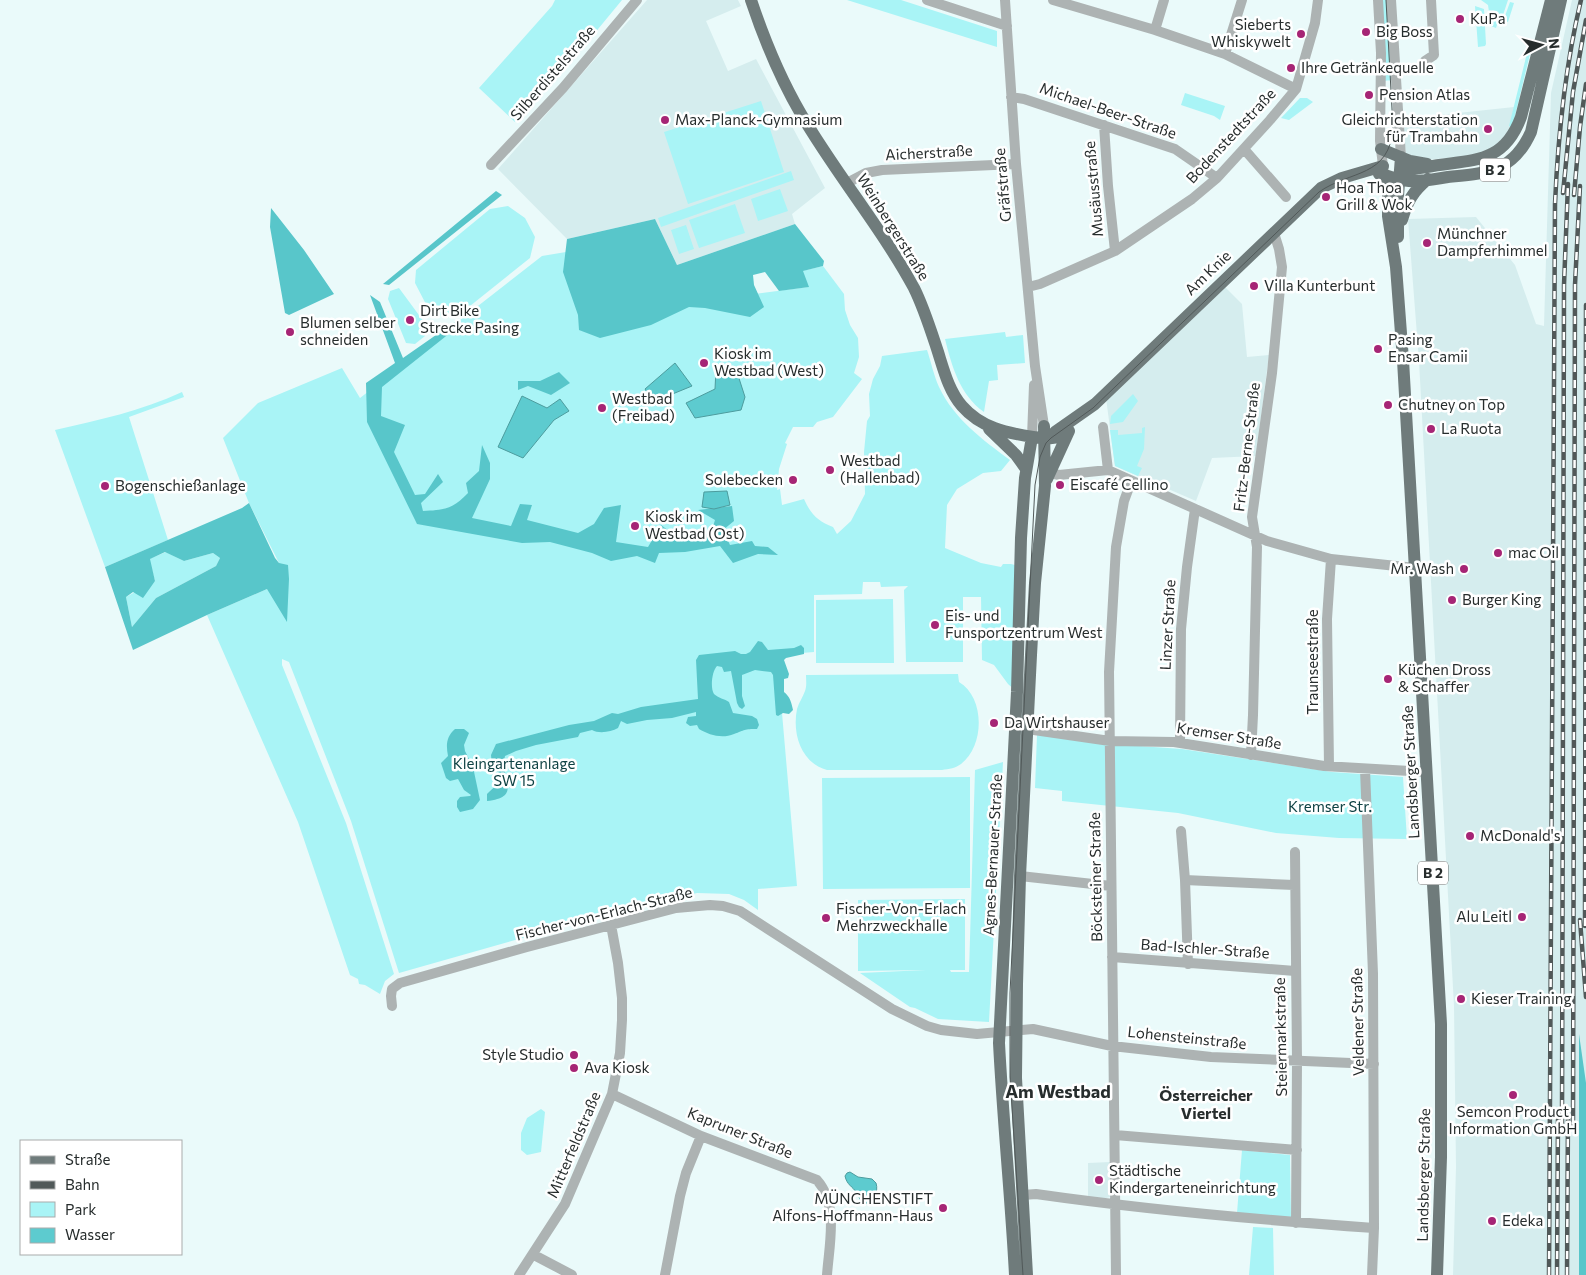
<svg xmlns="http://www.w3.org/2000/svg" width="1586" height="1275" viewBox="0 0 1586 1275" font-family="Commissioner,sans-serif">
<rect width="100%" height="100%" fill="#eafafa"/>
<path fill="#d5edee" d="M647,0H738L741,6L706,21L728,71L756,59L825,188L792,214L795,224L677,265L655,219L567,239L498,169Z
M1572,0H1586V1275H1453L1456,1167L1454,1006L1419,361L1408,219L1476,217L1515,265L1536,324L1544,326L1551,93Z
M1514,107L1509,132L1491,150L1470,156L1424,160L1406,154L1402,119Z
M1223,285L1242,304L1247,357L1269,355L1256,456L1212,458L1196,501L1115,466L1106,398Z
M1110,1162V1197L1103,1199L1088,1197V1163Z"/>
<path fill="#a9f4f6" d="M555,0H622L589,40L515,122L479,88L552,6Z
M847,0H901L997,31V47Z
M1381,0H1388L1393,80L1382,81Z
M1481,0H1508L1503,15L1505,16L1510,2L1514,3L1508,22L1499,19L1496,28L1491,26L1488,5Z
M1475,6L1484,9L1486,44L1485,46L1478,47Z
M1530,41L1536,42L1534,47L1532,46L1512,128L1509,126Z
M1185,93L1225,106L1220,120L1214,116L1181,105Z
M1300,98H1307L1313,102L1289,120L1281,118Z
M761,101L784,172L688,204L664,132Z
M791,171L794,180L661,227L658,218Z
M780,189L788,211L758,221L751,199Z
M735,204L745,233L699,248L689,220Z
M508,206L525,218L535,237L530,258L460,314L446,318L429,310L415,283L416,270L490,209Z
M686,225L694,249L679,254L671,230Z
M566,252L716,299L808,287L802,271L823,266L844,294L845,310L850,325L858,338L859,357L854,373L862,379L833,417L817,422L813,427H793L785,443L787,444L779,469L777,490L780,489L782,505L804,499C811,515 818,521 833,527L837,534L851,521L865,494L864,452L867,421L870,416L869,394L873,379L880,366L882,356L927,350C931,362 934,376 939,387C954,419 983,440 1010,460L1001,471L983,473L957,489L947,505L945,548L981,563L1001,567L1003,564H1011L1019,566L1016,691L1008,684L994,665L982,660L981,597H963V662H906L904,590L908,586L881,587L880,582H863L862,594L814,595V652L777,655L797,886L758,889V910L744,900L729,894L697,893L547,931L399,973L351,821L289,662L282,659V665L346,823L394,974L385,981L380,994L365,985L359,984L358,979L350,975L298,822L207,615L267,589L279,563L249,503L223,438L258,403L342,368L360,398L542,256Z
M399,288L427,326L425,336L415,344L406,343L388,299L390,291Z
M1005,332L1006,337L1023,335L1025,363L997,365L998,380L989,381L984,412C960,395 952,367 945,339Z
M182,392L184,397L129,417L168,540L105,567L55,430C99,420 141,411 182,392Z
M1133,394L1138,401L1123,422L1110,424L1111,416Z
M1145,427L1144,449L1137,466L1142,468L1138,476L1115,466L1110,430H1118V435L1142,433V428Z
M166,552L184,561L213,553L220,558L216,566L156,598L132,627L126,597L155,581L149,559Z
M893,599L894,663H816V600Z
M958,674L959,682C985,697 985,746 961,764C956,768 949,769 942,770H827C801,763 792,734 797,709C799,702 803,697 805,691C807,686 806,680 806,675Z
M1037,735L1110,744L1182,749L1332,772L1403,777L1407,839L1339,838L1276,833L1178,813L1062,801V791L1035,788Z
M1003,762L989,1022L938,1019L915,1008L910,1007L860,973L926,970L858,971V900L965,899V970H950L951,972H969L975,770Z
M970,777V888L823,889L822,778Z
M541,1109L545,1112L541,1152L527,1155L521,1150V1133L527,1118Z
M1242,1150L1290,1155L1291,1217L1237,1213Z
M1253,1227L1273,1228L1274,1275H1249Z"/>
<path fill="#58c6ca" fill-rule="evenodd" d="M496,191L502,195L389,285L383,284Z
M271,208L304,250L334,294L289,315L285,313L270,227Z
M655,219L677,265L795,224L824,261L823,266L803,271L809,287L779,291L765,272L753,275L754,285L764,307L750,317L705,308L689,307L651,325L600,338L579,330L578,315L563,272L567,239Z
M370,295L380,302L403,358L459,319L460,325L382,387L381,416L405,425L394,452L415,495L425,494L438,474L443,482L421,503L423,511C444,510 453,509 468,493L466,483L479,471L482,445L490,463V479L472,518L511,526L520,504L532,505L527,520L578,533L594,524L604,508L621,505L616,542L648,547L661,525L681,540L711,533L715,520L698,510L732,506L734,521L723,530L730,545L752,541L755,546L768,547L778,555L758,554L733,563L720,546L685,552L659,553L655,563L637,556L611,561L592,553L550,542L522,543L417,524L367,422L366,383L395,363Z
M559,372L570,383L551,395L528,386L518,390V381H540Z
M249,503L275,558L279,563L288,565L289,579L287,622L267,589L207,615L133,650L105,567L242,508ZM165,552L184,561L213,553L220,558L216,566L156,598L132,627L126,597L133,592L143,598L155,581L150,559Z
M758,641L762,642L768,650L794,648L801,645L804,648V654L786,658L784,660L789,674L788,678L784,679V692C790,697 791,701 793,710L789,714L783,713L778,716L776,715L773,675L771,672L755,670L742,675V696L745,706L742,709L739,707L737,703L731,671L724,672L722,667L717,666C712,671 710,688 714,694C718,698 725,699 729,702L733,713L752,716L757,719L759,725L757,729C744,729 745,730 734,734C722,739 709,735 699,729L697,725L690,726L686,723L688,717L696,716V712L672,718L647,720L627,724L621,721L618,728C611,732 599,734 592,730L580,733L578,737L536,745L516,751L505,756C499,777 524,797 487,801V794C494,787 500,784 500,774L492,767L491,755L496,744L569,725L594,721L612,713L618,714L641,707L698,699L696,660L699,655L735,651L741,654H746L750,652Z
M455,729H464L469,733L464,745L465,751L473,767L480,800L473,809L460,812L457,807V801L460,797L470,796L471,795L464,790L458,779L450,781L446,778L441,763L448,756C446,745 446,737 455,729Z
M1579,1034L1586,1083V1275H1579Z"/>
<path fill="#5dcbcf" stroke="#4d9c9e" d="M675,363L692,386L653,402L645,389Z
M716,369H736L745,397L741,410L695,418L686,403L715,389Z
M522,396L547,408L560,399L569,411L554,420L523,458L498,447Z
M727,491L730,505L714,509L702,507L704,492Z
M850,1172L858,1177L872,1179L876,1183C879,1192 873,1203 863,1204C859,1200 860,1197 857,1193C852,1186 847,1185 845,1176L847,1173Z"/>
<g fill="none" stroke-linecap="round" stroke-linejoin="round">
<path stroke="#adb3b3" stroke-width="10" d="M927,0L1007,26
M1005,0L1016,164L1035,366L1044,426
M1053,0L1155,30L1225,54L1296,89
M1378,0L1381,53L1380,141L1384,174
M1391,0L1401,157
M1155,30L1164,0
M1225,54L1242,0
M1425,61L1434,55L1431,0
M1011,97L1024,99L1175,149L1217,178
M1104,125L1108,186L1115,251
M1244,149L1286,197
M491,165L563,88L637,0
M847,183L866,173L882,170L1016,164
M1028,287L1040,284L1115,251L1192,199L1217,178L1270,120L1296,89L1315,23L1318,0
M1103,427L1108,470
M1032,437L1034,385
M1050,473L1059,475L1108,470L1267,541L1331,559L1415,568
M1027,729L1110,741L1174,742L1324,766L1427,772
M1180,743L1181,629L1187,567L1195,509
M1251,755L1253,715L1257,547L1252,517L1272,373L1282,267L1279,249L1274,233
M1329,766L1327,619L1331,559
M1365,769L1373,974L1374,1228L1372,1275
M1181,831L1185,880L1188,964
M1295,852L1297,1061L1296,1223
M1020,876L1111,886
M1185,880L1294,885
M1112,957L1295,971
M392,1006L391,996L392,989L400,983L527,947L676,908L710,905L723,906L740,911L892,1009L927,1026L941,1030L977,1034L1033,1029L1112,1046L1211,1057L1374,1064
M612,1094L701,1136L817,1180C839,1205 829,1245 827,1275
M1115,1135L1297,1150
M1023,1195L1036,1194C1148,1210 1261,1220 1374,1228
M534,1255L572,1275
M519,1275L565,1204L612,1094L620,1053L622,1020V998L618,963L611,925
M665,1275L680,1196L686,1173L701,1136
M1116,1275L1109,672L1116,547L1124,501L1131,482"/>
<path stroke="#6f7b7b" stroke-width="12" d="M751,0C764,39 780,78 801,114C836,174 881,227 914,288C924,308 931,331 938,352C944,371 949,391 962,406C981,428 1007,433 1033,437C1047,439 1058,440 1069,431
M1381,149L1410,161L1427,164
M1379,174C1389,176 1399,180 1409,181C1422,182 1435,179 1448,177C1488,173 1513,172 1531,132L1561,0
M1385,175L1388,191V216L1396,267L1403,360L1441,1024V1157L1437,1275
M1394,184C1398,180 1403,173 1408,171C1413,168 1421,168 1427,167C1470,159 1503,166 1521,117L1551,0
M1402,220C1407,202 1413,191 1428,179
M1398,237V196L1401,157
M989,429L1016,455L1026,469
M1055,432L1095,404L1321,188L1342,178L1383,166
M1047,479L1069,431
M1015,1275C1011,1198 1003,1121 999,1043L1017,692L1021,538L1025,478L1032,437
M1027,1275L1016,1078L1017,984L1020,876L1031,655L1035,583L1045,486L1044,426"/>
<path stroke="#515959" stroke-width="1" d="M1023,1275L1010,1077V993L1035,485L1040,457L1046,443L1051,438L1093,408L1319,192C1350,170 1390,178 1393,127L1386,0"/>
<defs>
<path id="rail" d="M1563,193L1573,92L1586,20
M1574,195L1580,127L1586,84
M1580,920L1586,997
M1585,926L1586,305
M1562,1124L1564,285L1568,184
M1573,1124L1575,285L1580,186
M1549,1275L1555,204C1558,135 1565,67 1581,0
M1557,1275L1558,1118
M1567,1275L1568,1115"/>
</defs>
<use href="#rail" stroke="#515959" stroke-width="4.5"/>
<use href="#rail" stroke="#fff" stroke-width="2.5" stroke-dasharray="8" stroke-linecap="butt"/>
</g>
<g fill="#a62575" stroke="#fff" stroke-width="2">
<circle cx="1460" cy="19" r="5"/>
<circle cx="1366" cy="32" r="5"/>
<circle cx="1301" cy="34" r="5"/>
<circle cx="1291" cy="68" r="5"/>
<circle cx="1369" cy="95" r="5"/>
<circle cx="665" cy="120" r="5"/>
<circle cx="1488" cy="129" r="5"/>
<circle cx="1326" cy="197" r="5"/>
<circle cx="1427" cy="243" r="5"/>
<circle cx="1254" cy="286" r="5"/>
<circle cx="410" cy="320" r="5"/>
<circle cx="290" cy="332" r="5"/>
<circle cx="1378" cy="349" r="5"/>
<circle cx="704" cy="363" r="5"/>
<circle cx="1388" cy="405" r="5"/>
<circle cx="602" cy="408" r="5"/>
<circle cx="1431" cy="429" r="5"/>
<circle cx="830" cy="470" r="5"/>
<circle cx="793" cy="480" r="5"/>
<circle cx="1060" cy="485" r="5"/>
<circle cx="105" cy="486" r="5"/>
<circle cx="635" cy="526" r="5"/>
<circle cx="1498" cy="553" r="5"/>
<circle cx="1464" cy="569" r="5"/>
<circle cx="1452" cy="600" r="5"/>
<circle cx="935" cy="625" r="5"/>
<circle cx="1388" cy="679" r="5"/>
<circle cx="994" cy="723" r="5"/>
<circle cx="1470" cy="836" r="5"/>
<circle cx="1522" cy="917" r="5"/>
<circle cx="826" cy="918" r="5"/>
<circle cx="1461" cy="999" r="5"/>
<circle cx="574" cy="1055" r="5"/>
<circle cx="574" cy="1068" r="5"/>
<circle cx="1513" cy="1095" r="5"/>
<circle cx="1099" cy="1180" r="5"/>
<circle cx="943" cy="1208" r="5"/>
<circle cx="1492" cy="1221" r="5"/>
</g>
<g text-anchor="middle" stroke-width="5" stroke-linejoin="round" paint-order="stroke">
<g fill="#fff" stroke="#686c6c" stroke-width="1">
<rect x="1480" y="158.5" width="30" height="23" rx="4"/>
<rect x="1418" y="861.5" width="30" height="23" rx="4"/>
</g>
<g font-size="14" font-weight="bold" fill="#272d2d">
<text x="1495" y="175">B 2</text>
<text x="1433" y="878">B 2</text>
</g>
<g font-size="15" fill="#272d2d" stroke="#fff" text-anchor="start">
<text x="1470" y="24">KuPa</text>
<text x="1291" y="30" text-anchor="end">Sieberts<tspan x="1291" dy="17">Whiskywelt</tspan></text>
<text x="1376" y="37">Big Boss</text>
<text x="1301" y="73">Ihre Getränkequelle</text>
<text x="1379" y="100">Pension Atlas</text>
<text x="675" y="125">Max-Planck-Gymnasium</text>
<text x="1478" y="125" text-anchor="end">Gleichrichterstation<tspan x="1478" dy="17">für Trambahn</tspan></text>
<text x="1336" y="193">Hoa Thoa<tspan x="1336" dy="17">Grill &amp; Wok</tspan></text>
<text x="1437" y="239">Münchner<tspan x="1437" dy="17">Dampferhimmel</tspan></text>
<text x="1264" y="291">Villa Kunterbunt</text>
<text x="420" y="316">Dirt Bike<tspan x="420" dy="17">Strecke Pasing</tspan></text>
<text x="300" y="328">Blumen selber<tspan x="300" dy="17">schneiden</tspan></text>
<text x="1388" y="345">Pasing<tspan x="1388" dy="17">Ensar Camii</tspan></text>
<text x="714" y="359">Kiosk im<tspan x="714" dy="17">Westbad (West)</tspan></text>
<text x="612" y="404">Westbad<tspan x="612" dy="17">(Freibad)</tspan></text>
<text x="1398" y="410">Chutney on Top</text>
<text x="1441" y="434">La Ruota</text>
<text x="840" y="466">Westbad<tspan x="840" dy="17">(Hallenbad)</tspan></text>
<text x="783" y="485" text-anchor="end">Solebecken</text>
<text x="1070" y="490">Eiscafé Cellino</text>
<text x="115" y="491">Bogenschießanlage</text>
<text x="645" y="522">Kiosk im<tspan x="645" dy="17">Westbad (Ost)</tspan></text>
<text x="1508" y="558">mac Oil</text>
<text x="1454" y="574" text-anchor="end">Mr. Wash</text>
<text x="1462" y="605">Burger King</text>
<text x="945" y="621">Eis- und<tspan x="945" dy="17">Funsportzentrum West</tspan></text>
<text x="1398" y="675">Küchen Dross<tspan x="1398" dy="17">&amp; Schaffer</tspan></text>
<text x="1004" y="728">Da Wirtshauser</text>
<text x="1480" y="841">McDonald's</text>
<text x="836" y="914">Fischer-Von-Erlach<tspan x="836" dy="17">Mehrzweckhalle</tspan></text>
<text x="1512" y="922" text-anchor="end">Alu Leitl</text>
<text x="1471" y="1004">Kieser Training</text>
<text x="564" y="1060" text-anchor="end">Style Studio</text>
<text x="584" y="1073">Ava Kiosk</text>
<text x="1513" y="1117" text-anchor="middle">Semcon Product<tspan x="1513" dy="17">Information GmbH</tspan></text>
<text x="1109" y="1176">Städtische<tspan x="1109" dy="17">Kindergarteneinrichtung</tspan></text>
<text x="933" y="1204" text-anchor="end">MÜNCHENSTIFT<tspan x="933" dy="17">Alfons-Hoffmann-Haus</tspan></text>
<text x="1502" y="1226">Edeka</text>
</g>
<g font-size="15" fill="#272d2d" stroke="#fff">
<text transform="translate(553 73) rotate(-49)" y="5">Silberdistelstraße</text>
<text transform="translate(1108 111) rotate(19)" y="5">Michael-Beer-Straße</text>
<text transform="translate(1231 136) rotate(-47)" y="5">Bodenstedtstraße</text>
<text transform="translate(929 153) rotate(-3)" y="5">Aicherstraße</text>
<text transform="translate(1003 185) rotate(-95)" y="5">Gräfstraße</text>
<text transform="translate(1094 189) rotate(-95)" y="5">Musäusstraße</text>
<text transform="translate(893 227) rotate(58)" y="5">Weinbergerstraße</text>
<text transform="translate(1208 273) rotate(-44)" y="5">Am Knie</text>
<text transform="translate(1247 447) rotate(-83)" y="5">Fritz-Berne-Straße</text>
<text transform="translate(1168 625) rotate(-87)" y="5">Linzer Straße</text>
<text transform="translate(1313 662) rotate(-90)" y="5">Traunseestraße</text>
<text transform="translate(1229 736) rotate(9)" y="5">Kremser Straße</text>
<text transform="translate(1411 772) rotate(-93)" y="5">Landsberger Straße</text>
<text transform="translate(993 855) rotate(-87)" y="5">Agnes-Bernauer-Straße</text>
<text transform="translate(1096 877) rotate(-91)" y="5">Böcksteiner Straße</text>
<text transform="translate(604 914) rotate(-14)" y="5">Fischer-von-Erlach-Straße</text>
<text transform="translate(1205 949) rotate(4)" y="5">Bad-Ischler-Straße</text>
<text transform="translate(1358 1022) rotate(-91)" y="5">Veldener Straße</text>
<text transform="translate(1281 1037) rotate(-91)" y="5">Steiermarkstraße</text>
<text transform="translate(1187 1038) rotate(6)" y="5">Lohensteinstraße</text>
<text transform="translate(740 1133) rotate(22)" y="5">Kapruner Straße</text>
<text transform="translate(574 1145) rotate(-67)" y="5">Mitterfeldstraße</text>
<text transform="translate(1424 1175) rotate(-89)" y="5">Landsberger Straße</text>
</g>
<g font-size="15" fill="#0f4244" stroke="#fff">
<text x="514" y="769">Kleingartenanlage<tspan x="514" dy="17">SW 15</tspan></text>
<text x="1330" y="812">Kremser Str.</text>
</g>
<g font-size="16" font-weight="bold" fill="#272d2d" stroke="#fff">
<text x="1206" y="1101">Österreicher<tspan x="1206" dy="18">Viertel</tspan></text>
</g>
<g font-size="18" font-weight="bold" fill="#272d2d" stroke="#fff">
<text x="1058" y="1098">Am Westbad</text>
</g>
</g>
<rect x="20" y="1140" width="162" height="115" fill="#ffffff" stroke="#a9abab"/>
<rect x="30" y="1156" width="25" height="8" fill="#6f7b7b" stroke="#a9abab"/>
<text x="65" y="1165" font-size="15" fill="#272d2d">Straße</text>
<rect x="30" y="1181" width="25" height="8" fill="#515959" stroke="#a9abab"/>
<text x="65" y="1190" font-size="15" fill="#272d2d">Bahn</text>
<rect x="30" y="1202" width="25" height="15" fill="#a9f4f6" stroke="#a9abab"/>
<text x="65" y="1215" font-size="15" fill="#272d2d">Park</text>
<rect x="30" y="1228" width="25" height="15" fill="#5dcbcf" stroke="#a9abab"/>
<text x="65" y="1240" font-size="15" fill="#272d2d">Wasser</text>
<g transform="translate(1541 45) rotate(84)" stroke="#ffffff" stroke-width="4" paint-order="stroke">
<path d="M0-4L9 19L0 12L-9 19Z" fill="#272d2d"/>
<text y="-8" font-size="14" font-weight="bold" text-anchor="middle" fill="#272d2d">N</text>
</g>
</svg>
